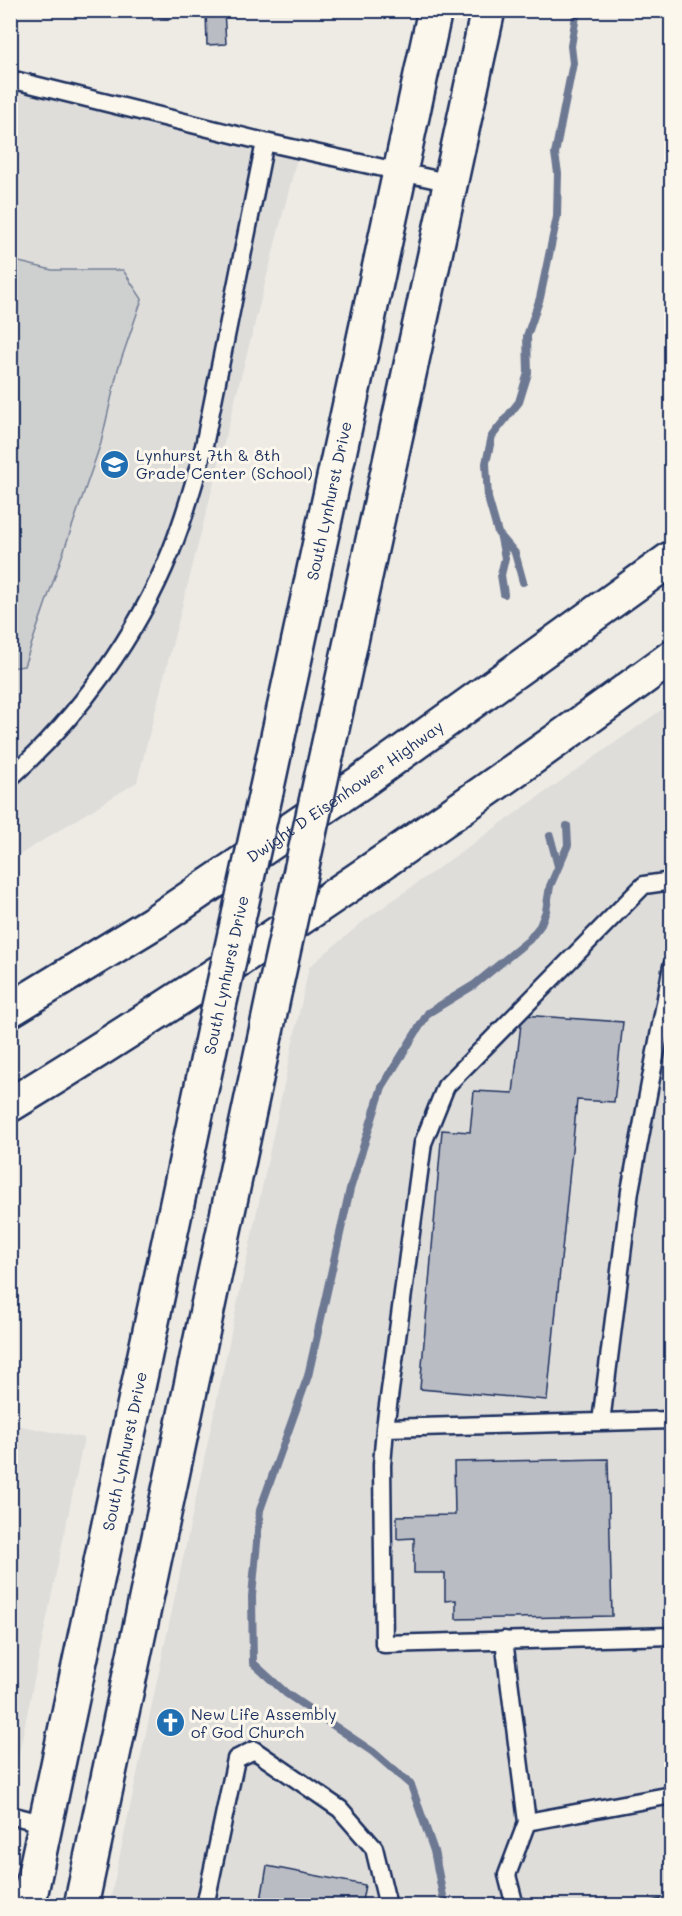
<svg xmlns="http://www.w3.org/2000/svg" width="682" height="1916" viewBox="0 0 682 1916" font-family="Mali,sans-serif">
<rect width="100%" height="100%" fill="#eeebe4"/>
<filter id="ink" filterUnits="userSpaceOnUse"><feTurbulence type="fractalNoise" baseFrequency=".0167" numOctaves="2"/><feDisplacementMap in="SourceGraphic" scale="12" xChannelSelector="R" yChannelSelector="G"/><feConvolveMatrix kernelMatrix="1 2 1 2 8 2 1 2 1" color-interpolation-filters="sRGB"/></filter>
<g filter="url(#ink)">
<path fill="#deddda" d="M11,73L300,147L137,782L11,860Z
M671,703V1905L109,1906L309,967L365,920Z
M11,1424L84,1438L11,1792L10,1424Z"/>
<path fill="#cecfcf" stroke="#747f96" stroke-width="1.5" d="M11,260L52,270H123L142,299L118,369L101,443L24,666L11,668Z"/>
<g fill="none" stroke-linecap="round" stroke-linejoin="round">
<path stroke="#6d7892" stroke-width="8" d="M501,538L505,558L501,575L504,594
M523,582L515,553L498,533L488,498L486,463L492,436L519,402L528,373L527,336L540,298L557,217L558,173L555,154L573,63L571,46L577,10
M550,836L558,866
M445,1906L434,1851L411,1785L373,1752L287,1694L253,1663L252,1596L260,1510L308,1376L350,1189L382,1087L428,1013L474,985L529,940L540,926L546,911L550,886L568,845L567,826"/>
</g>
<path fill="#b9bcc3" stroke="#1b2f5e" stroke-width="1.5" d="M153,10H170L171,19L153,20Z
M206,10H224L226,44L207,45Z
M522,1015L623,1022L614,1102L577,1100L547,1400L420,1389L442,1130L470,1132L474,1091L513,1093Z
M608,1459L612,1616L456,1619V1600L445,1601V1573H414V1538L397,1539V1516L455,1515L454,1462Z
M267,1866L365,1885L361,1906H260Z
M660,1899L661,1906H634Z"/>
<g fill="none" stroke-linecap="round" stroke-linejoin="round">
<defs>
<path id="service" d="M10,79L265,142L451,183
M10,778C79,716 137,636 171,551C185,516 195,481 204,446L265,142
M672,1420L385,1428L382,1465L384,1644L672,1636
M601,1422L630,1191L672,966
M385,1428L423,1143L446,1086L644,885L672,881
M504,1640L527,1822
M10,1815L46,1824
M205,1906L236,1759L254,1750L340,1809L374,1848L388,1906
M515,1906L507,1875L527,1822L672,1795"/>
<g id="secondary">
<path d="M327,752L488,10"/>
<path id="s1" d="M266,792L435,10"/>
<path id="s2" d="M28,1906L214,1029"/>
<path d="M81,1906L275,989"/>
</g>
<g id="motorway">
<path id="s3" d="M10,1010L153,923L361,782L672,558"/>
<path d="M10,1105C238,966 457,814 672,657"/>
</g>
</defs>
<use href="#service" stroke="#1b2f5e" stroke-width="21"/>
<use href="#secondary" stroke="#1b2f5e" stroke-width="38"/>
<use href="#motorway" stroke="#1b2f5e" stroke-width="38"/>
<use href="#service" stroke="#fbf7ec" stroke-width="16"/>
<use href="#secondary" stroke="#fbf7ec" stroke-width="33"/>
<use href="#motorway" stroke="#fbf7ec" stroke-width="33"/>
<defs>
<path id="secondary-bridge" d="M275,989L327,752
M214,1029L266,792"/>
</defs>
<use href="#secondary-bridge" stroke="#1b2f5e" stroke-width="38" stroke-linecap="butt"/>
<use href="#secondary-bridge" stroke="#fbf7ec" stroke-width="33"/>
</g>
</g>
<defs>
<symbol id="school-disc" viewBox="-11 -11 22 22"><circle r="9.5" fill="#1f6fb2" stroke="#fbf7ec"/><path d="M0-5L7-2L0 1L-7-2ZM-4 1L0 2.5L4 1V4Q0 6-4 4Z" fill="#fff"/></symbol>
<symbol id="church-disc" viewBox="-11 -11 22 22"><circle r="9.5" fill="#1f6fb2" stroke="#fbf7ec"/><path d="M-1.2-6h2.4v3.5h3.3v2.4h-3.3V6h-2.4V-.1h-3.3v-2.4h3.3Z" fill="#fff"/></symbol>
</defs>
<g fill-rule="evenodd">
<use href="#school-disc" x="98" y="448" width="33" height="33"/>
<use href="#church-disc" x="154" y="1706" width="33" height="33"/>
</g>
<g text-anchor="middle" stroke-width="6" stroke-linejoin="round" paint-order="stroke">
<g font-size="16" fill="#1b2f5e" stroke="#fbf7ec" text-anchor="start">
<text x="136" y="461">Lynhurst 7th &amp; 8th<tspan x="136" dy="18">Grade Center (School)</tspan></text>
<text x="191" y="1720">New Life Assembly<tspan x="191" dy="18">of God Church</tspan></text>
</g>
<g font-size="16" fill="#1b2f5e" stroke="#fbf7ec">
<text dy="6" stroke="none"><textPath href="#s1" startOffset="298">South Lynhurst Drive</textPath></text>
<text dy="6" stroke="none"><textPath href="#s3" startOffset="400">Dwight D Eisenhower Highway</textPath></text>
<text transform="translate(226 975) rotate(-78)" y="6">South Lynhurst Drive</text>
<text dy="6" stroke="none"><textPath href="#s2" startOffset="465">South Lynhurst Drive</textPath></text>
</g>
</g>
<rect width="682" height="1916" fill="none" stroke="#fbf7ec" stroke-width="36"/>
<rect x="18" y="18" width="646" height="1880" fill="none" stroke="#1b2f5e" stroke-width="2" filter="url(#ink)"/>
</svg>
